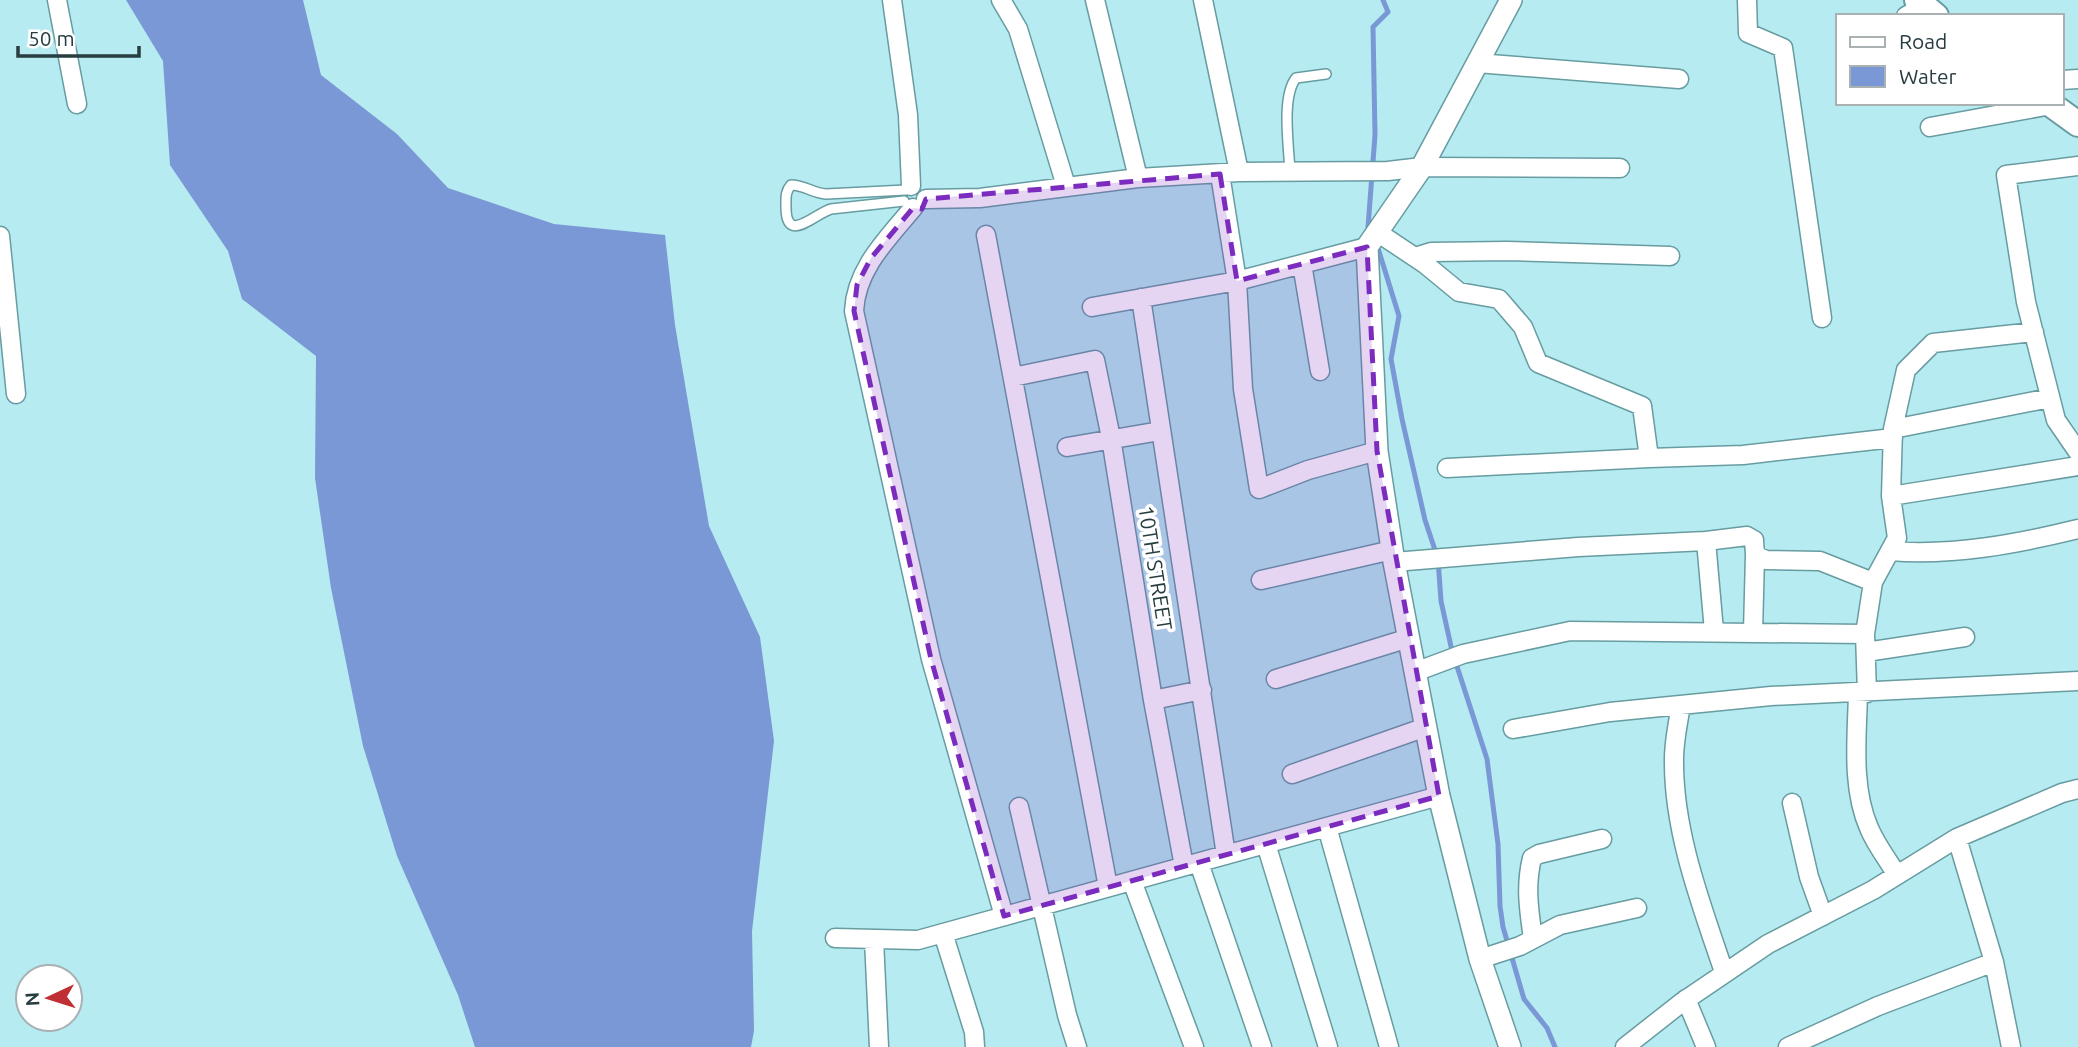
<svg xmlns="http://www.w3.org/2000/svg" width="2078" height="1047" viewBox="0 0 2078 1047" font-family="Ubuntu,sans-serif">
<rect width="100%" height="100%" fill="#b5ebf1"/>
<path fill="#7a98d5" d="M126,0H303L321,75L397,134L448,188L554,224L665,235L675,325L709,526L760,637L774,741L752,931L754,1031L751,1047H475L458,995L397,856L363,746L331,588L315,478L316,356L242,299L228,251L170,165L163,61Z"/>
<g fill="none" stroke-linecap="round" stroke-linejoin="round">
<path stroke="#7a98d5" stroke-width="5" d="M1371,233L1368,227L1375,135L1373,27L1388,12L1383,0
M1377,245L1399,316L1391,359L1402,419L1425,520L1438,559L1441,601L1452,651L1487,759L1498,844L1500,906L1503,927L1524,999L1547,1028L1555,1047"/>
<defs>
<path id="service" d="M1290,172C1289,147 1281,97 1296,78L1326,74
M904,201L831,209C814,214 786,245 786,207C786,198 785,192 791,185C804,185 813,193 826,194L906,190"/>
<path id="minor" d="M57,0L77,104
M892,0L908,115L911,186
M1001,0L1018,29L1066,186
M1095,0L1138,178
M1203,0L1239,172
M1747,0L1748,33L1783,48L1822,318
M1906,16L1924,6
M1477,63L1679,79
M2062,80L2078,79
M1930,127L2051,105
M2078,166L2006,175L2026,302L2056,420L2078,452
M1220,174L1237,281L1243,389L1259,489L1308,470L1377,451
M926,199L980,198L1138,178L1239,172L1388,171L1422,167L1620,168
M913,208C887,239 856,269 854,311L931,659L1004,916
M1377,232L1425,264L1459,292L1499,299L1523,327L1538,363L1642,406L1649,458L1743,455L1893,438
M986,235L1108,887
M0,236L16,394
M1415,257L1431,252L1507,251L1670,256
M1302,264L1320,371
M1141,298L1226,855
M1092,307L1237,281L1367,247
M1013,377L1095,360L1111,438L1153,700L1184,866
M1893,429L2050,398
M1067,447L1160,431
M1447,468L1649,458
M1891,496L2078,466
M1706,541L1747,536L1754,540L1755,555L1766,560L1820,561L1873,582
M1890,551C1953,556 2017,544 2078,529
M1394,562L1578,547L1706,541L1714,631
M1261,580L1392,550
M1753,632L1755,555
M1866,652L1965,637
M1415,672L1463,654L1570,631L1865,634
M1276,679L1409,638
M1858,693C1857,737 1851,787 1869,828C1876,845 1888,860 1897,875
M1867,693L1865,634L1873,582L1897,538L1891,496L1893,429L1906,370L1933,343L2034,332
M1153,700L1202,690
M1681,705C1678,723 1674,741 1674,759C1673,831 1701,904 1724,972
M1513,729L1610,712L1771,696L2078,681
M1292,774L1426,727
M1792,803L1809,877L1823,916
M1019,807L1067,1015L1077,1047
M1327,827L1389,1047
M1957,838L1994,962L2011,1047
M1266,844L1328,1047
M1199,863L1262,1047
M1132,881L1194,1047
M943,933L974,1032L975,1047
M835,938L918,940L1439,796
M874,939L879,1047
M1533,939C1529,910 1525,887 1532,858L1539,854L1602,839
M1480,959L1520,946L1560,925L1637,908
M1686,999L1706,1047
M1625,1047L1681,1003L1768,944L1873,890L1957,838L2062,793L2078,789
M1788,1047L1878,1006L1994,962"/>
<path id="tertiary" d="M1510,1047L1480,959L1439,796L1394,562L1377,451L1367,247L1422,167L1511,0"/>
<path id="secondary" d="M1917,0L1936,16
M2049,103L2078,124"/>
</defs>
<use href="#service" stroke="#679ca1" stroke-width="12"/>
<use href="#minor" stroke="#679ca1" stroke-width="21"/>
<use href="#tertiary" stroke="#679ca1" stroke-width="24"/>
<use href="#secondary" stroke="#679ca1" stroke-width="28"/>
<use href="#service" stroke="#fff" stroke-width="9"/>
<use href="#minor" stroke="#fff" stroke-width="18"/>
<use href="#tertiary" stroke="#fff" stroke-width="21"/>
<use href="#secondary" stroke="#fff" stroke-width="24"/>
</g>
<path fill="#7b2cbf" fill-opacity="0.2" stroke="#7b2cbf" stroke-width="5" stroke-dasharray="14 9" stroke-linejoin="round" d="M1220,174L1237,281L1367,247L1377,451L1439,796L1004,916L931,659L854,311L857,285L871,258L913,208L922,209L926,199Z"/>
<g text-anchor="middle" stroke-width="7" stroke-linejoin="round" paint-order="stroke">
<g font-size="21" fill="#273d40" stroke="#fff">
<text transform="translate(1155 568) rotate(81)" y="7">10TH STREET</text>
</g>
</g>
<rect x="1836" y="14" width="228" height="91" fill="#ffffff" stroke="#a9b1b3" stroke-width="2"/>
<rect x="1850" y="37" width="35" height="10" fill="#ffffff" stroke="#a9b1b3" stroke-width="2"/>
<text x="1899" y="49" font-size="21" fill="#273d40">Road</text>
<rect x="1850" y="66" width="35" height="21" fill="#7a98d5" stroke="#a9b1b3" stroke-width="2"/>
<text x="1899" y="84" font-size="21" fill="#273d40">Water</text>
<g transform="translate(49 998) rotate(266)"><circle r="33" fill="#ffffff" stroke="#a9b1b3" stroke-width="2"/>
<path d="M0-5L12 26L0 18L-12 26Z" fill="#bf2f33"/>
<text y="-10" font-size="19" font-weight="bold" text-anchor="middle" fill="#273d40">N</text>
</g>
<path d="M18 46v10h121v-10" fill="none" stroke="#273d40" stroke-width="3.5"/>
<text x="28" y="46" font-size="21" fill="#273d40" stroke="#ffffff" stroke-width="5" paint-order="stroke">50 m</text>
</svg>
